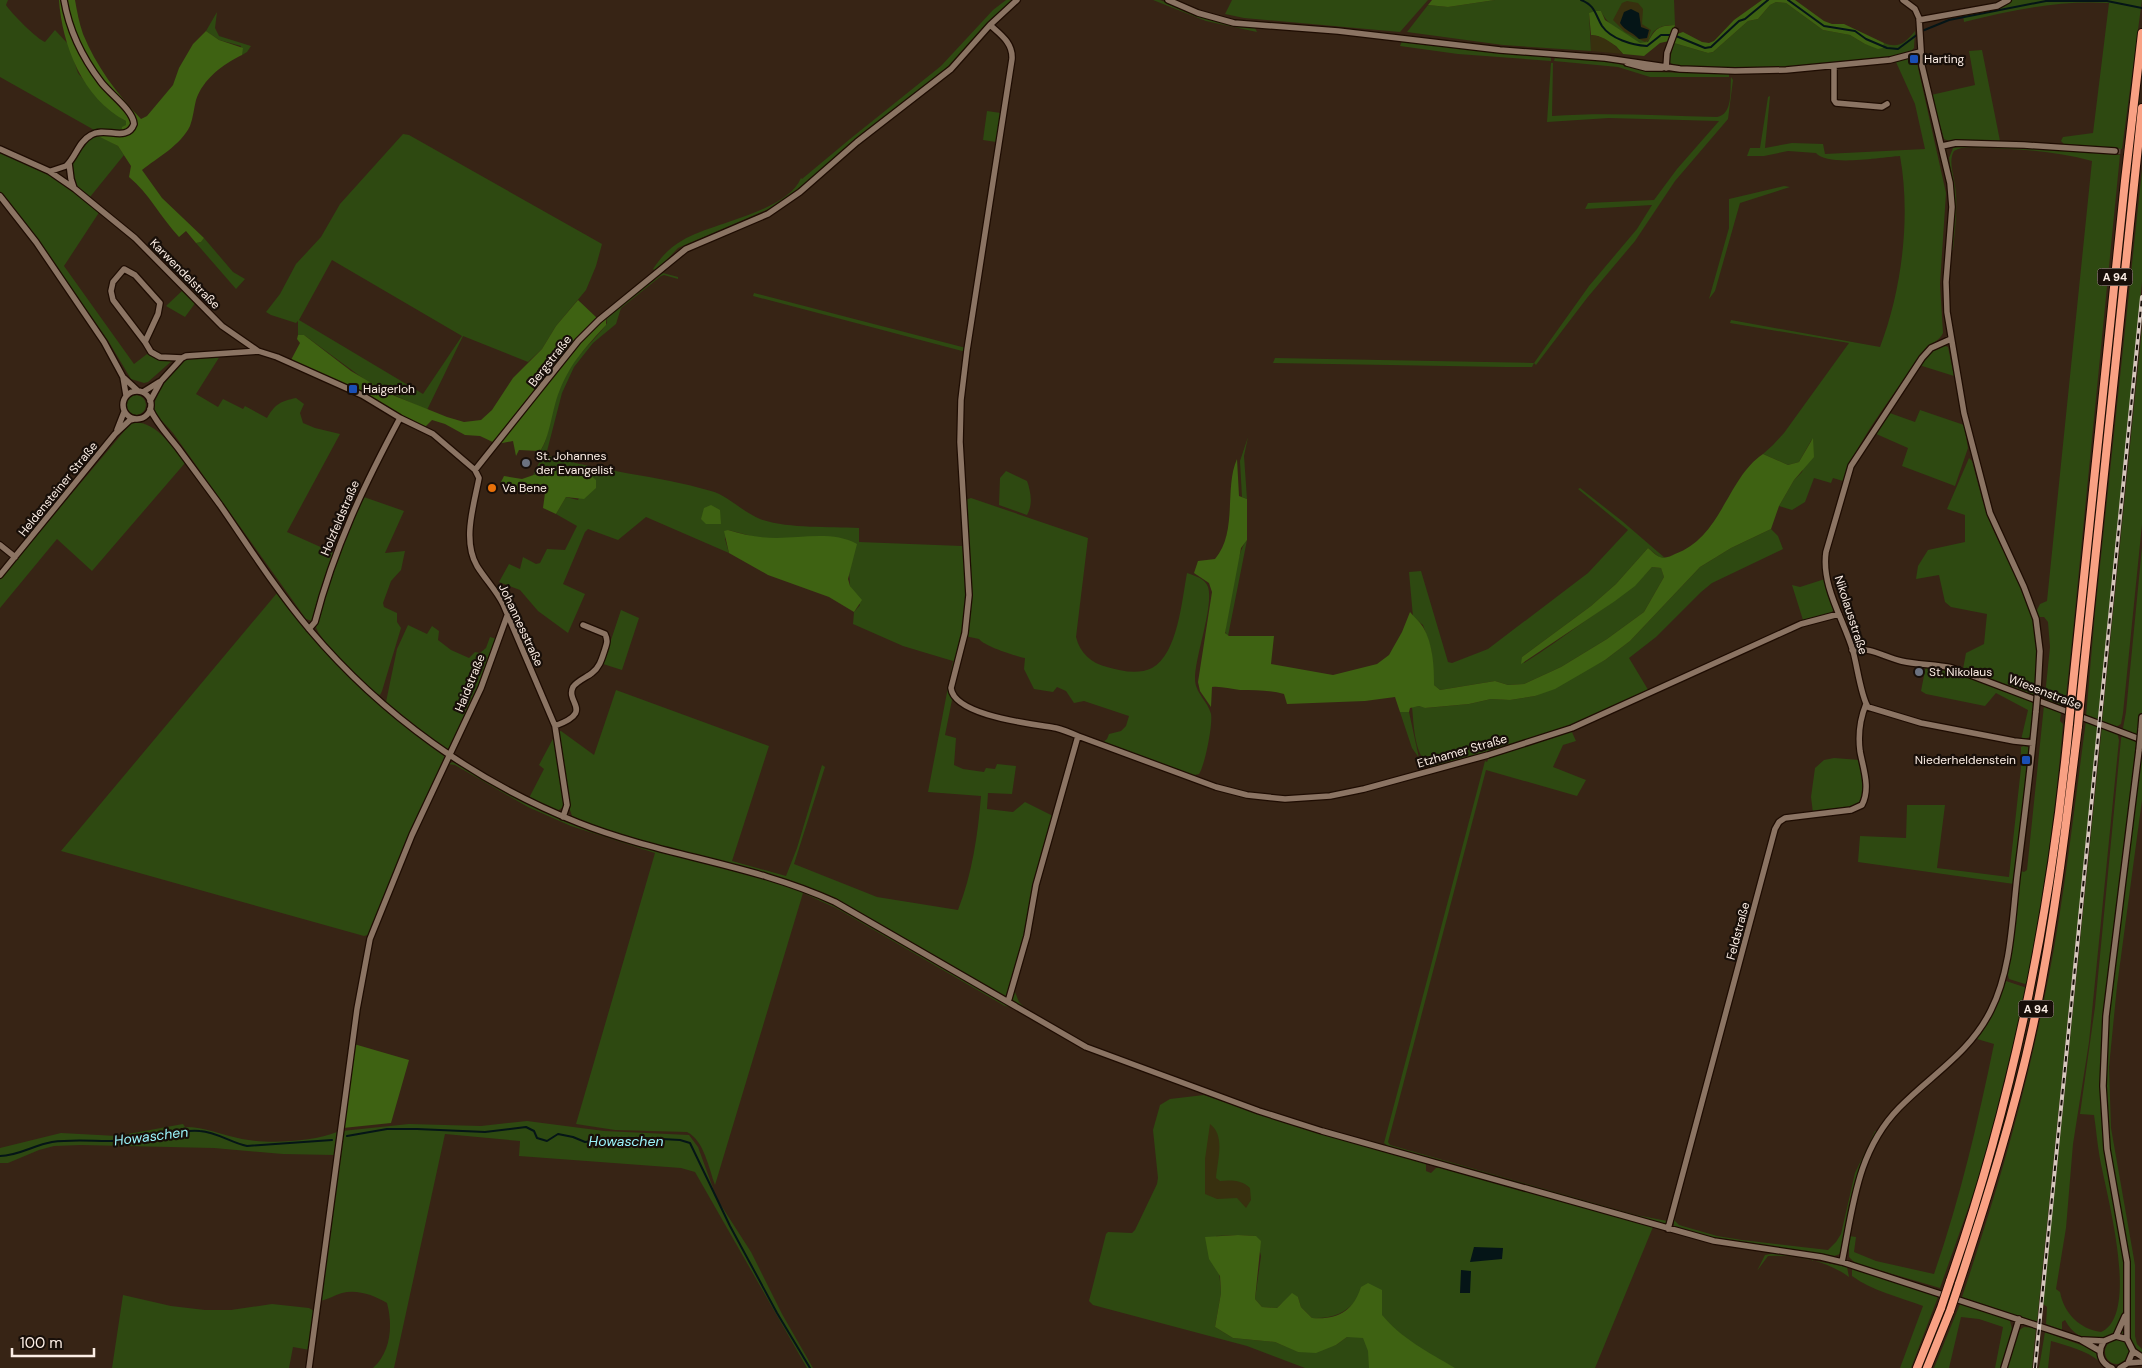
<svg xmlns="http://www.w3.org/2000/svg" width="2142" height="1368" viewBox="0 0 2142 1368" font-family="'DM Sans',sans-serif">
<rect width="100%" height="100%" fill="#372415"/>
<path fill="#2e4911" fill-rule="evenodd" d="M0,0H8L6,5C10,12 38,40 45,42L55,30L69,45L78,73L106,107L126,121V125L121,133L96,131L0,77Z
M1006,0H1014L988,23L950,65L800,189L771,208L678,248L656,271L653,269C661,257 670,247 683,240C711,223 787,212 801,178L802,179L850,139L941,66L993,10Z
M1153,0H1160C1191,13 1221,25 1255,28L1257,32L1206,21Z
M1232,0H1428L1400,32L1244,18L1225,14Z
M1495,0H1674L1675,25C1666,25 1657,26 1652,34C1649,39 1649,41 1644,44C1630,42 1606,24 1601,11L1589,13L1591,51L1503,45L1407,32L1428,5L1448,7Z
M2010,0H2142L2122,149L2064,144L2061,141L2063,137L2093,133L2109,3C2059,0 2012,10 1964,22L1963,15L2003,6Z
M1776,2L1786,3L1823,30L1850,35L1865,44L1883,48L1884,43C1899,49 1906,42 1915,31L1914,48L1909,53L1891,57C1827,64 1763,72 1699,67C1690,66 1677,68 1669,62L1674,43L1708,53L1713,52L1748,21L1758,19L1770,5Z
M217,12L215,28L219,36L251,46L247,52L242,55L241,46L219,40L206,31Z
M1402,41L1549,56L1551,58V61L1458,54L1400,46Z
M1982,50L2000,141H1949L1944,139L1931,95L1975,85L1969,51Z
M1555,57L1604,60L1652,72L1729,74V77H1650L1618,67L1554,61Z
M1909,58L1915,59L1917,63L1946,193L1940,284L1943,333C1940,340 1935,341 1930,346C1924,351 1919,358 1915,364C1891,398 1856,443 1843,481L1833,478L1831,483L1814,478L1805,502L1792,510L1779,506L1794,480L1802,472L1812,439L1799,462L1788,465L1763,454L1773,445L1784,433L1849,343L1730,323L1731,320L1880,347C1902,290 1911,216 1900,156C1881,157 1828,167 1816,153L1788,151L1764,156H1747L1750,148H1760L1768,97L1770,96L1765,148L1792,143L1823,144L1825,154L1925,149L1915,104L1896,62Z
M1551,63H1553L1552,116C1607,112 1662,116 1717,117C1733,114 1730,91 1731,77L1733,80L1728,119L1675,181L1635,241L1587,298L1536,365L1534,363L1532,367H1505L1273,363L1275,358L1534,363L1589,286L1637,229L1652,205L1585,209L1588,203L1654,200L1677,169L1719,121L1609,118L1547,122Z
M987,111L1001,113L996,142L983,140Z
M97,134L118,146L124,155L90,197C86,194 80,191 77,187C59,167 82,145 97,134Z
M403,134L409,135L602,244L596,266L586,290L556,326L542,349L528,362L463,336L427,410L372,385L304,335H298V321L296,323L271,315L266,312L280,294L296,264L321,237L340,204ZM332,260L462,336L423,394L299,320Z
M1963,146L2060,149L2120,155L2073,631L2066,697H2063L2060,721L2063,724C2056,811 2043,897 2027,983L2025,984L2009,979L2007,972L2021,871L2024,872L2027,870L2050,647L2048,622L2044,617H2040L2039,620L2036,612L2040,604L2047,601L2092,161C2058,152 2024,149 1988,148C1977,148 1963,145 1954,151C1948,161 1954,176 1955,186C1958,207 1955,229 1953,250H1951L1954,192L1949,158L1953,148Z
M0,151L54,176L100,211L64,266L134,364L147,354L156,358L174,359L148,382L144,383L131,379L107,339L35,236L0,192Z
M2142,170V282L2098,721L2086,716L2095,613Z
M1784,186L1790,187L1740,203L1715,291L1709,299L1729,228V199Z
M204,238L233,272L245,279L236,289L196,243L201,242Z
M663,273L678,277V279L664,275L661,276L621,308L616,324L593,343L574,367L562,393L546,455C600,472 657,475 711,491C727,495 743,512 760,519C789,529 828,526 859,528V542L962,546L963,550L966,551L968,579L963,634L949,690L952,700L945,735L956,738L954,765L963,769L984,772L986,768L995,769L997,764L1016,766L1012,794L988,793L987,809L1013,812L1025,802L1053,816L1013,987L1019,1002L1029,1012L1024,1015L1011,1007L1005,1006L836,908L803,893L715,1185C709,1169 704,1140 687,1132L615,1130L576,1124L655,853L571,826L528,807L455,765L448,764L453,762C478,777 503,791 528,804C568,825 612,839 655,850L657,846L582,822L572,816L570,810L558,732L561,731L594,755L616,690L769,746L732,861L786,876L797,848L822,765L825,767L794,864L877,897L958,910C972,875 978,834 981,796L928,792L953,661L903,646L853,624L854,612L860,605L850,586L849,570L779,538H759L728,530L725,539L729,553L646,517L618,540L588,529L585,532L563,584L585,594L568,633L538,611L520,590L499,582L509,564L520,569L523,557L536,564L540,563L547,549L565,550L577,526L556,514L566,497L578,500L590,475C571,472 551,465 533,475L543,455L540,451C548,441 547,430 550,418C554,402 560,385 568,371C578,352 596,340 607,323L606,317Z
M183,290L196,302L185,317L166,306Z
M754,293L966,348V352L753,296Z
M2142,328V524L2123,713L2121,724L2116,727L2102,722Z
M1943,345L1948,347L1954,376L1919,365L1929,352Z
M220,356L196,394L218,407L223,399L243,409L245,406L267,418C275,404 281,401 296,398L304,404L300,413L303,423L315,428L340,434L287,532L334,553L315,618L312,621L306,619L173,433L153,411C153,398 173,365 185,359C195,355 209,356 220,356Z
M126 405a10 10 0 1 1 20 0a10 10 0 1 1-20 0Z
M1920,410L1964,425L1968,448L1955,486L1902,466L1908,448L1874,433L1887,412L1915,422Z
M131,423C155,419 172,447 185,463L92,571L57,539L0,608V579Z
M1248,437L1244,456L1247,499L1242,497L1240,461Z
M1969,458L1972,461C1978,483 1983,506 1992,527C2008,564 2033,599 2037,641C2040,672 2033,705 2030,737L2021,740L2028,710L1996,693L1985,706L1926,694L1921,691L1926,665L1963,669L1966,653L1984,644L1987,614L1951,607L1945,602L1939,575L1916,579L1918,566L1928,550L1965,542V515L1947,509Z
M1006,471L1027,481C1031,492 1033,505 1027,515L999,505L1000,478Z
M1580,488L1622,521L1665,558L1659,557L1648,548L1616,584L1591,606L1522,657L1524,663C1545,650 1565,635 1585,621C1611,603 1631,590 1652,567L1661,568L1664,577L1644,612L1607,639L1561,667L1524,684L1508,685L1495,681L1440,690L1434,685L1431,649L1423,625L1413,617L1409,572L1421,571L1448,662L1452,663L1488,649L1588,573L1628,530L1578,489Z
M361,496L404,511L385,553L405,551L401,570L391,581L383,603L384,607L397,613V622L401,628L382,691L380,695L376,694C365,684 318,639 316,627L330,572Z
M971,498L1088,538L1076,637C1080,653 1091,663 1107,667C1121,671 1138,675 1152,668C1178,654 1182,599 1187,573C1195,576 1205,578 1208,587C1214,606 1195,656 1195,679C1195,693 1208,701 1211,714C1213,724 1205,765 1199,774L1190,776L1101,744L1107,739L1109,734L1121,731L1126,726L1129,716L1084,701L1074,703L1066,691L1057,687L1053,692L1034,689L1024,669L1025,658C1015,656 984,646 979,639L965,636L971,564L965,500Z
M1771,529L1778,536L1783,549L1712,583L1701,592L1656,637L1629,658L1650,693L1582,722L1516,745L1434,768C1414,761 1414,725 1412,707L1419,706L1426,708L1469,704L1491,699L1510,700L1535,696L1605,660L1630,641L1700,567L1731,548Z
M1247,540L1228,636L1225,632C1228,612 1235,553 1247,540Z
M2142,547V800L2117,986L2109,1067L2111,1128L2135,1265V1336L2137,1344L2142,1349V1354C2134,1348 2131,1334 2120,1333C2112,1332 2108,1338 2101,1339C2083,1340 2073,1335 2065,1320L2062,1322V1330L2046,1324L2047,1307L2043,1304L2102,726L2117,732L2119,740L2089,1042L2073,1144L2066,1228L2056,1289L2060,1292C2064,1313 2079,1329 2101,1332C2142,1314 2104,1187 2099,1153C2097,1141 2096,1128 2094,1115L2080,1114L2095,1007L2121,739L2126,712Z
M1825,579L1834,609L1830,615L1803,620L1792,585L1800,587Z
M277,593C327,656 378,708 444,756V760L368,935L364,936L61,851Z
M621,610L639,618L622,670L603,664Z
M408,625L427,634L432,626L439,631L438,640L451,650L469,658L475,652L480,653L486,648L490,637L497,639L484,678L453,744L448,749H445L386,702L397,649Z
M1400,712H1409L1419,758L1412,748Z
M2086,721L2098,725L2037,1322L1962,1297C1994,1201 2023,1104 2043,1005C2063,912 2073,816 2086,721Z
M1571,730L1576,741L1563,745L1553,767L1586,780L1577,796L1486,770L1388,1142L1390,1145L1636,1215L1667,1221V1224L1389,1147L1384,1143L1485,761L1487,762L1489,757Z
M555,735L565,803L562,808L557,811L529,798L544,769L539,765Z
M2024,746L2029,747L2014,884L1858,862L1860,836L1906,838L1907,805H1945L1937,868L2009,877L2021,768V747Z
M1834,758L1860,760C1863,775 1869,794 1857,807L1813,813L1811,797L1815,768L1824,760Z
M2006,981L2027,988L1982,1169L1940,1288L1855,1263L1849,1257V1236L1856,1237L1854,1252L1876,1261L1934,1274C1960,1199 1978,1122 1994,1044L1977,1039L1995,1008L2004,982Z
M1204,1095L1301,1128L1423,1162L1426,1164V1171L1431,1173L1436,1168L1441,1167L1653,1227L1595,1368H1305L1247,1346L1093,1305L1089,1301L1106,1234L1108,1232L1132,1233L1135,1230L1157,1184L1158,1178L1153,1130L1160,1105L1170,1099ZM1238,1235L1256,1236L1261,1256L1255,1299L1262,1307L1277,1308L1281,1304L1298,1297L1301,1307L1312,1318C1331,1319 1344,1314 1357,1300L1347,1337L1336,1345L1299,1352L1275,1342L1233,1338L1215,1327L1221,1293L1216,1236Z
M527,1121L604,1131L689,1135L698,1147L717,1199L751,1252L782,1314L813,1368H807L695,1172L681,1168L519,1156L520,1141L445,1134L394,1368H373C391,1352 393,1325 387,1303C374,1295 357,1289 342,1293C334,1295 328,1300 319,1301L342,1131L409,1124L481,1126Z
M183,1124L185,1127C205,1127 222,1135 242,1139C268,1144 312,1142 337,1132L334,1155L283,1154L214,1148L81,1145L54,1146L39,1150L8,1163H0V1148L61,1133L117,1136Z
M1875,1131H1878C1855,1168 1849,1208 1842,1250L1840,1254L1834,1256L1722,1240L1674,1226V1218L1675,1221L1679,1225L1717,1236L1742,1240L1828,1250L1836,1242L1841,1234L1855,1173Z
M1775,1253L1847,1267L1849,1277C1826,1260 1796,1254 1768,1256L1757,1271L1765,1255Z
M1852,1268L1938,1297L1911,1368H1900L1923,1306C1900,1297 1872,1291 1852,1276Z
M123,1295L171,1306L205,1310H231L272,1304L309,1308L314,1311L310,1350L293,1347L289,1368H112Z
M1960,1304L2004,1317L2010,1321L2012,1329L2018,1331L2024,1327L2036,1328L2032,1368H1995L2003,1327L1979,1319L1961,1317L1949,1368H1934Z
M2045,1332L2092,1349L2096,1353L2100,1362C2086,1350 2068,1346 2051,1341L2048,1368H2039Z
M2105 1352a12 12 0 1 1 24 0a12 12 0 1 1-24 0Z"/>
<path fill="#3e6212" d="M59,0H75C77,11 79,23 83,34C96,66 117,94 141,119L147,116L173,85L179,68L193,44L206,31L219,40L243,48L242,55C223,64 203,79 196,100C194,108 193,118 190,126C181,145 157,158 142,170L162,198L204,238L201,242L196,243L186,231L179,237C161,218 149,193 129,177L131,166L118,146L98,136L104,133H121L122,127L126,125V121C83,99 62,45 59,0Z
M1432,0H1495L1448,7L1428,5Z
M1762,0H1795L1824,21L1832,24H1844L1884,43L1883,48L1878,49L1865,44L1850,35L1823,30L1786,3L1776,2L1770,5L1758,19L1748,21L1713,52L1708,53L1674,43L1677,34L1683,32L1702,42L1709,43L1714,41L1734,20Z
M1595,11H1601L1605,20L1640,43L1648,42C1656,28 1658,26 1675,25L1669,41L1660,43L1644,56L1623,54L1616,46L1598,36L1591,35L1589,13Z
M578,300L597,318L606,317V325C586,347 570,363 559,392C552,409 550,438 540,451L519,450L516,456L513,441L497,444L480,436L465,435L445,424L432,420L424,428L291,360L300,343L297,339L298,335H304L351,371L390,394L447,417L464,422L481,420L492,410L513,378L542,349L556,326Z
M1813,438L1814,457L1794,480L1779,506L1771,529L1731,548L1700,567L1630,641L1605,660L1555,689L1535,696L1510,700L1491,699L1469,704L1425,708L1419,706L1410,708L1409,712H1400L1395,697L1365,701L1287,704L1284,694C1269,690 1255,690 1240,690C1230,689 1221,686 1212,687L1211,707L1200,691L1198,682L1212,592L1209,583L1194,573L1198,561L1215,559C1238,532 1224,488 1237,459L1239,496L1247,499V540L1241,548L1225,633L1229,636H1274L1271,664L1333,675L1377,664L1389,655L1402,632L1410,612C1414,617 1420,622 1423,627C1433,644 1434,666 1434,685L1440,690L1495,681L1508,685L1524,684L1561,667L1607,639L1644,612L1664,577L1661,568L1652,567L1635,586L1615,601L1521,664L1522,657L1591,606L1616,584L1648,548C1652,551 1656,556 1660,557C1665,559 1671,556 1675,554C1722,537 1727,478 1763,454L1788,465L1799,462Z
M551,469L590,475L596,480V488L584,499L566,497L556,514L543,508L545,493L531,491L526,494L501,482L504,476L522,479Z
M711,505L720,510L721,524H706L701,519L704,508Z
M728,530C744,535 760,538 777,538C802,538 834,531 857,544L848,579L850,586L862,600L854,612L829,597L768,575L729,553L724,531Z
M354,1044L409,1060L391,1123L343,1128Z
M1238,1235L1256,1236L1261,1241L1255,1299L1262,1307L1277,1308L1292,1293L1298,1297L1301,1307L1312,1318C1337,1320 1353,1312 1361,1287L1368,1283L1382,1290V1315C1402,1339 1428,1352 1455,1368H1369L1368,1351L1363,1338L1347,1337L1336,1345L1316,1353L1298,1352L1275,1342L1233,1338L1215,1327L1221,1293L1220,1276L1209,1259L1205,1237Z"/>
<path fill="#38300f" d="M1627,1L1638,3L1643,9L1642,24L1651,30L1648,40L1645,42L1625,32L1613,20L1622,3Z
M1591,35C1605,36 1614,44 1623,54L1591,51Z
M1210,1124C1226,1136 1217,1161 1216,1178L1220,1181C1231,1180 1242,1180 1250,1188L1251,1200L1246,1208L1237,1198L1217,1199L1205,1194V1159Z"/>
<path fill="#051517" d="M1631,9L1639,13L1641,27L1649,30L1647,38L1639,39C1633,32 1625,31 1620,23L1624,12Z
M1474,1247L1503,1248L1502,1259L1470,1262Z
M1461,1270L1471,1271L1470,1293H1460Z"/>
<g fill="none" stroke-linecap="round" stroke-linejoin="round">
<path stroke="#051517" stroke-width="2" d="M1581,0C1595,5 1595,14 1602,26C1611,39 1632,45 1647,46L1661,35H1671
M1788,0L1824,26L1855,31L1866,39L1887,48L1898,49L1918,34
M1922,31L1949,20L2046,1H2107L2142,8
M1676,36L1705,48L1711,47L1739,21L1745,19L1768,0
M347,1136L387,1129H417L485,1132L526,1127L534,1131L537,1138L547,1141L558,1134L573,1137L585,1142L615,1138H643L680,1140L690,1143L730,1226L777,1313L810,1368
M0,1156C18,1156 34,1145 52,1142C78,1138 105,1143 132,1140C155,1138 177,1129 200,1131C217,1132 231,1143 247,1146L332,1140"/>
<path stroke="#554234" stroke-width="5.5" stroke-dasharray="5.5 3" stroke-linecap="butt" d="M2115,151L2142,153"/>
<defs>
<path id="minor" d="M1168,0L1198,13L1234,23L1338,31L1500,50L1605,58L1680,69L1735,71L1786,70L1890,60L1920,52
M1903,0L1915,9L1919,18L1922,66L1950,183L1952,207L1946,282L1947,312L1964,413L1990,513L2024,587L2036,619L2040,651L2038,689
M1919,20L1997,6L2008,0
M990,25C1001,35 1013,43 1012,59L967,350L961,400L960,442L969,595L965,633L951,688C954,716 1033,724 1056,728C1064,730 1071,733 1078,736L1036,885L1027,936L1008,1002
M1627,63L1646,68H1662
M1834,66V100L1836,103L1882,107L1887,104
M1666,68L1667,53L1675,31
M1942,146L1956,143L2024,145L2115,151
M0,149L49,171L75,189L135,238L222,326L258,351
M69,163L71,179L74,188
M51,171L66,166C76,157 78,142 91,135C105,126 127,143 134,124C133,110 110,94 101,82C82,57 69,30 64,0
M0,196L36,242L104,342L123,377L126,395
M1951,339L1931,348L1922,358L1851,466L1826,552C1821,586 1844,620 1853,651C1857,665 1861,697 1868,707L1921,723L2014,741L2033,743
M145,342L158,314L160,303L135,275L124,269L113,282L111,291L113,300L145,342L151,352L160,357L182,358
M123,377L137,390
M123 405a14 14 0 1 1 28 0a14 14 0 1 1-28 0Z
M143,392L159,382
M150,401L161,381L182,358L186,356L258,351L277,357L362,395L400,418L433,434L475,470L479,478C474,505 462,540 477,566C485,579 496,590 503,604L555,726L567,805L563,817
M150,409C157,424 168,435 178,448C192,467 206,486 220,505C249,547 277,591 310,630C382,715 475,782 579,823C662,856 753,864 835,902L1086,1047L1259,1111L1322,1131L1714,1241L1821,1257L1842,1262L2081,1340L2100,1351
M117,430L124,412
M475,470L578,341L599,320L686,249L768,214L800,192L857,142L951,69L990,25L1017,0
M0,545L15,557
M0,575L115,434L130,420L134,419
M309,629L315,622C334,548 364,485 400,418
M1852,650C1871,647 1884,657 1901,661C1918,665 1935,664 1952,668L2142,740
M555,726C595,711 565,703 573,687C577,681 587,677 592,673C600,667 602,658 605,649C607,643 608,640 605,634L583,625
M2141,730L2142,717
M1078,736L1216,787L1247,795L1285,799L1330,796L1364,789L1488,755L1572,728L1801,624L1839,614
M1668,1229L1775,829L1779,822L1785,818L1851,810L1862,805C1871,788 1863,768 1860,751C1858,735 1860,719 1866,704
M1842,1262C1853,1207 1857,1151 1899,1108C1931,1075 1970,1053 1991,1010C2011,970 2012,921 2017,877C2024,822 2031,766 2036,711
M2116,1336L2125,1316
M2127,1339V1262L2107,1149L2103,1086L2106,1016L2139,750
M2083,1340L2104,1341
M2133,1351L2142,1357
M2128,1363L2142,1362
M309,1368L357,1009L370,939L412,835L481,688L507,616
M2004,1368L2019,1319
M2112,1368C2100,1363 2097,1352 2104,1341L2116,1336L2127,1339L2133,1351L2128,1363L2120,1368"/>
<path id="highway" d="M2071,703L2125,181L2142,33
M2080,705L2142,108
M1950,1281C2013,1100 2051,914 2069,723
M1959,1284C1987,1199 2014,1113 2033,1026C2054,926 2066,826 2078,726
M1917,1368L1941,1308
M1927,1368L1950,1311"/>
</defs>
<use href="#minor" stroke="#1e0c02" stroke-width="8"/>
<use href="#highway" stroke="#1e0c02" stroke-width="10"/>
<use href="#minor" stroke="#8b7463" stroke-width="5.5"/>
<use href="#highway" stroke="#f9a184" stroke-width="8"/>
<defs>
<path id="rail" d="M2035,1368L2142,297"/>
</defs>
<use href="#rail" stroke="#d5c6bc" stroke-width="4"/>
<use href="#rail" stroke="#180f09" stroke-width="2" stroke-dasharray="5.5" stroke-linecap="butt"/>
<defs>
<path id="minor-bridge" d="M2036,711L2038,689
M2139,750L2141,730"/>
<path id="highway-bridge" d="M2069,723L2071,703
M2078,726L2080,705
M1941,1308L1950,1281
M1950,1311L1959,1284"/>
</defs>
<use href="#minor-bridge" stroke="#1e0c02" stroke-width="8" stroke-linecap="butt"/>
<use href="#highway-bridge" stroke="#1e0c02" stroke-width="10" stroke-linecap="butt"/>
<use href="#minor-bridge" stroke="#8b7463" stroke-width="5.5"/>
<use href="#highway-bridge" stroke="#f9a184" stroke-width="8"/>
</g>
<g fill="#1a4fb4" stroke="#180f09" stroke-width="2">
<rect x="1909" y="54" width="10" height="10" rx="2.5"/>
<rect x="348" y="384" width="10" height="10" rx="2.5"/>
<rect x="2021" y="755" width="10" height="10" rx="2.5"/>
</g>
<g fill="#6b7280" stroke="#180f09" stroke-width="2">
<circle cx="526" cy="463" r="5"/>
<circle cx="1919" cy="672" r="5"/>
</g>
<circle fill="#e8710a" stroke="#180f09" stroke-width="2" cx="492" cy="488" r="5"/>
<g text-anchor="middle" stroke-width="4.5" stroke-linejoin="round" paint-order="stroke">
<g fill="#180f09" stroke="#b8aba3" stroke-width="1">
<rect x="2097.5" y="268.5" width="35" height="17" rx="4"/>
<rect x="2018.5" y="1000.5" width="35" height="17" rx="4"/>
</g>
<g font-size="11" font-weight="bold" fill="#fceee5">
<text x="2115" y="281">A 94</text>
<text x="2036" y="1013">A 94</text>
</g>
<g font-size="12" fill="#fceee5" stroke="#180f09" text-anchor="start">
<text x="1924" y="63">Harting</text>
<text x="363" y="393">Haigerloh</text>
<text x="536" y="460">St. Johannes<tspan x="536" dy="14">der Evangelist</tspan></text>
<text x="502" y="492">Va Bene</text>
<text x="1929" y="676">St. Nikolaus</text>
<text x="2016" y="764" text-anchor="end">Niederheldenstein</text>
</g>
<g font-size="12" fill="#fceee5" stroke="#180f09">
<text transform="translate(185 274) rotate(45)" y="4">Karwendelstraße</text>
<text transform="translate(550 361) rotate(-52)" y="4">Bergstraße</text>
<text transform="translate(58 489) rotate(-51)" y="4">Heldensteiner Straße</text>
<text transform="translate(340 518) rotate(-67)" y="4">Holzfeldstraße</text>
<text transform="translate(1851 615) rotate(72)" y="4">Nikolausstraße</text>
<text transform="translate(521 625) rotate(65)" y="4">Johannesstraße</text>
<text transform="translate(470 683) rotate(-68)" y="4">Haidstraße</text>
<text transform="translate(2045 692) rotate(21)" y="4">Wiesenstraße</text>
<text transform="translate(1462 751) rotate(-16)" y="4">Etzhamer Straße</text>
<text transform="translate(1738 931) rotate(-75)" y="4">Feldstraße</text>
</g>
<g font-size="14" font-style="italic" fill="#9bf4fb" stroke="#180f09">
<text transform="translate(151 1136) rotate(-7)" y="5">Howaschen</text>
<text x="626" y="1146">Howaschen</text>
</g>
</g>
<path d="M12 1348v8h82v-8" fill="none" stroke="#fceee5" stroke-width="2.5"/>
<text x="20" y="1348" font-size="15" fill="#fceee5" stroke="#180f09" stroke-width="4" paint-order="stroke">100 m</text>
</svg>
